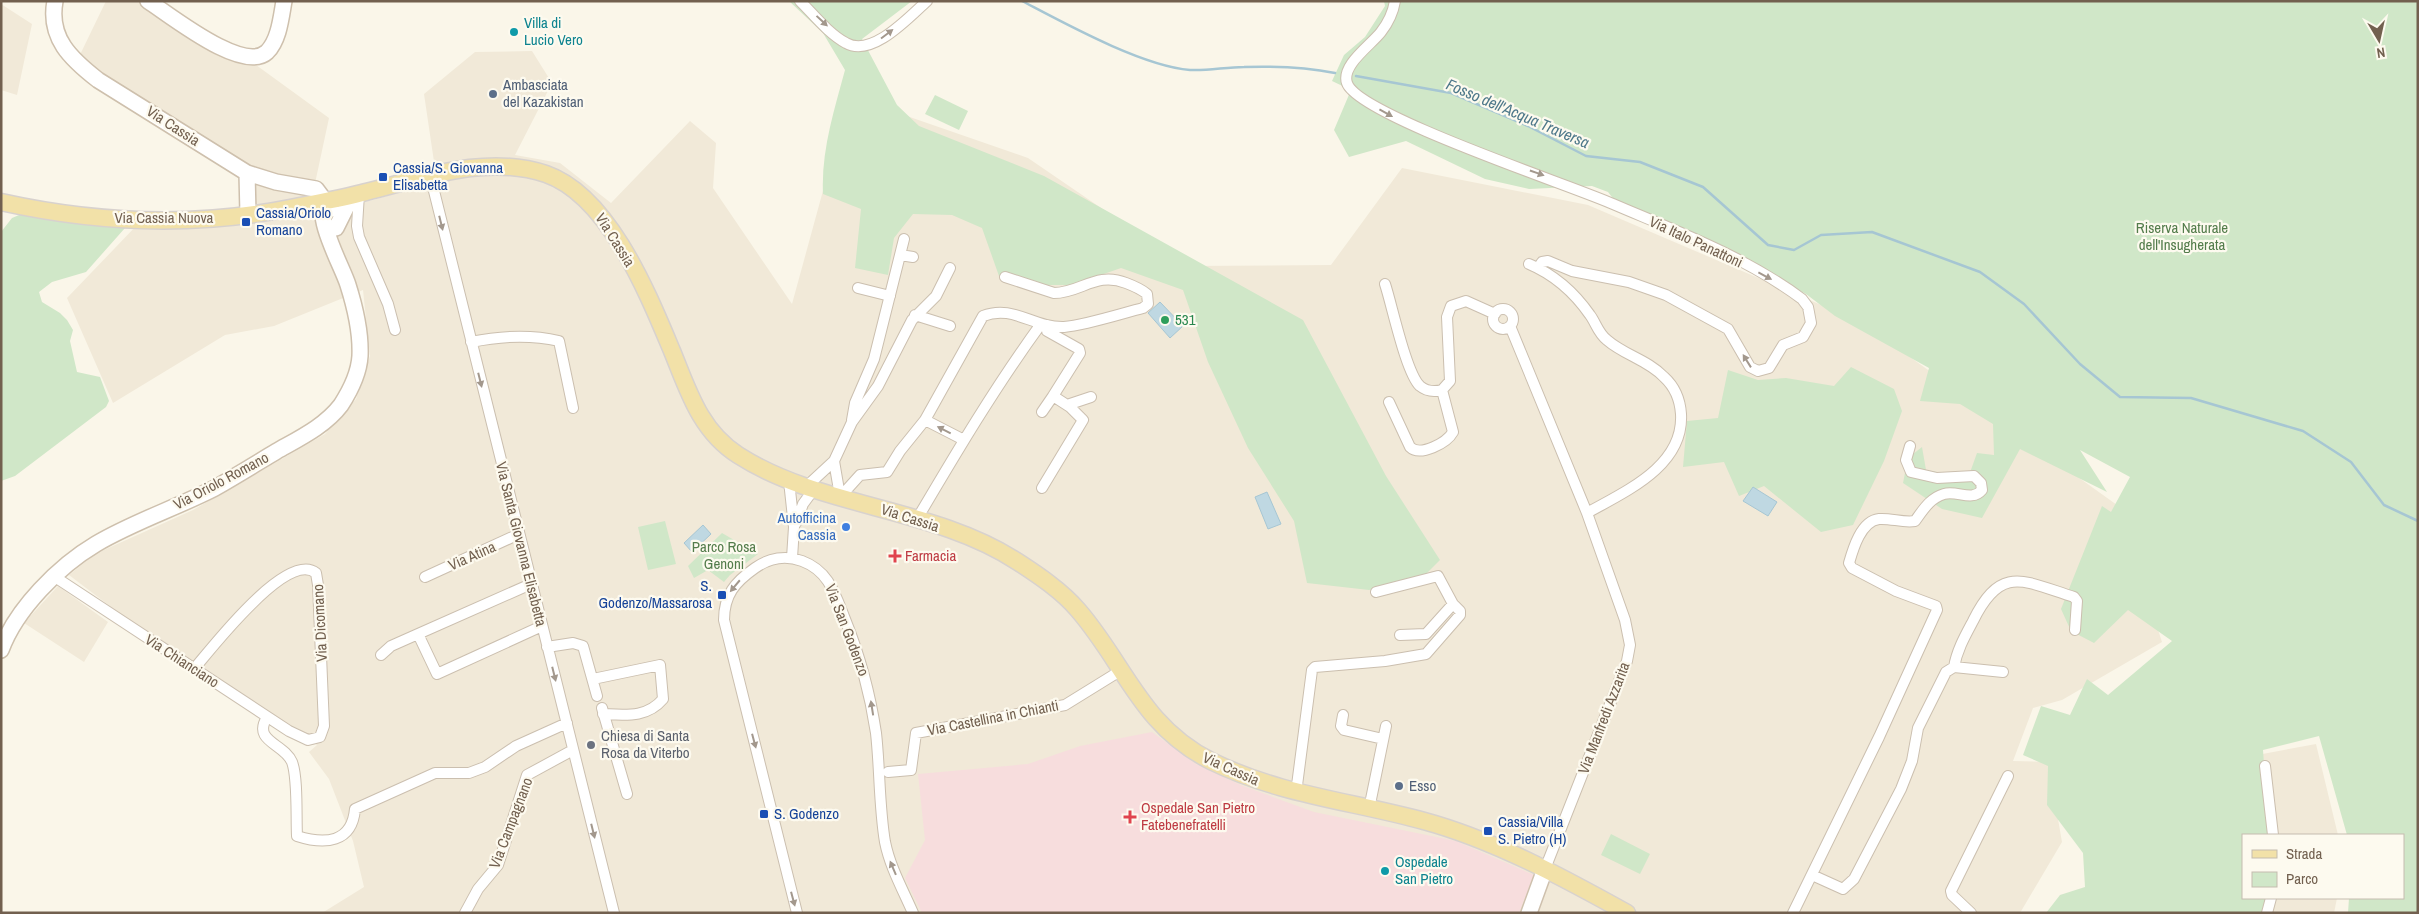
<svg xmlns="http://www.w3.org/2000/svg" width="2419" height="914" viewBox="0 0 2419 914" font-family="'Archivo Narrow',sans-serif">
<rect width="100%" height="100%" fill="#faf6e9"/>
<path fill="#f1e9d8" d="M106,1H147L245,57L329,118L314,188L326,201L248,214L247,173L76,63Z
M1,4L32,24L17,95L1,90Z
M532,51L552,83L515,155L560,163L611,203L690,121L716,143L713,188L792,304L844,114L878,106L1028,158L1186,266L1331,265L1402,168L1588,205L1861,322L2117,505L2162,642L2062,700L2033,708L2013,761L2048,762L2062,842L2020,913H322L364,887L353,841L329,779L309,752L317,745L266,709L115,610L69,575L95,554L193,510L325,434L356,399L370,356L363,290L274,326L225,335L113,403L67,298L138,224L238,223L355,205L437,182L424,94L475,52Z
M58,586L108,622L84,662L24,623Z
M2316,744L2338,835H2250L2241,758Z
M2249,898H2337L2334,913H2244Z"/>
<path fill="#f7dddd" d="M1152,732L1196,764L1243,786L1314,812L1456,841L1534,875L1519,913H922L905,878L925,840L918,774L1028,764L1080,746Z"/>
<path fill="#d0e7c8" d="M789,1H912L862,39L897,105L919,126L1044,176L1303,320L1386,476L1440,560L1423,577L1369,590L1307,583L1294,521L1248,448L1208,362L1183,290L1121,268L1072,285H1017L999,276L982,228L952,215L913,214L894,238L888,275L855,268L861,209L823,194C821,151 834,111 845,70L823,33Z
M1384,1H2418V913H2348L2349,898H2403V835H2347L2319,736L2263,750L2269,835H2243V898H2266L2264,911L2261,913H2046L2060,895L2085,887L2083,853L2047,805L2048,766L2023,755L2041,706L2070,715L2087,679L2108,695L2172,641L2128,610L2094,643L2071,631L2061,609L2102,506L2111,512L2130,477L2080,450L2107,492L2020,449L1982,518L1942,509L1903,483L1908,458L1922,447L1926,470L1968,478L1977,453L1994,455L1993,424L1960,404L1920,401L1929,368L1835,316L1806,294L1677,227L1615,201L1608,192L1592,186L1529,189L1485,179L1406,141L1349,157L1334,130L1351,90L1332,81L1344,55L1365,37L1385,6Z
M935,95L968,111L959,130L925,114Z
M24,213L121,225L125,228L86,272L52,282L39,292L42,302L60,313L67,320L73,330L70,341L77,372L100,377L109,401L106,407L15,476L1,481V232L12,218Z
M1851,367L1894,389L1902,411L1884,461L1853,525L1821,532L1764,486L1739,496L1724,462L1683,467L1687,421L1718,418L1728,370L1758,380L1786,378L1834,386Z
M665,521L676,564L648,570L638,527Z
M722,533L758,554L730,575L724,582L708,570L694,578L688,566Z
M1611,834L1650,854L1640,874L1601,855Z"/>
<path fill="#bfd8e2" stroke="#a6c6d3" d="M1160,302L1183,326L1170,338L1148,313Z
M1753,487L1777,502L1768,516L1743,501Z
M1267,492L1281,524L1268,529L1255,497Z
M703,525L711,534L692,552L684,543Z"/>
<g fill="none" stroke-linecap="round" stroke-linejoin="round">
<path stroke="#a6c6d3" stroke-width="2.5" d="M1022,1C1066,24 1142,66 1190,70C1208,71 1226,67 1244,67C1273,66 1305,67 1335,73
M1356,76L1451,93L1528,126L1586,156L1640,162L1703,187L1768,245L1794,250L1821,235L1872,232L1980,272L2024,304L2080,364L2120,397L2191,398L2303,431L2351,462L2384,505L2418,521"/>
<defs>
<path id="street" d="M800,1C814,15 829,34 846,43C872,58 909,17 927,1
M1395,1C1393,13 1388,23 1381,32C1371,45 1341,65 1347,83C1357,115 1573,186 1613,204C1676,231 1746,257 1802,299L1808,307L1811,323L1803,337L1783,345L1769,368L1758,371L1750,367L1728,329L1666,295L1629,282L1572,271L1548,261L1542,262L1538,268
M430,175L614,913
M359,194L357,226L359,237L388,304L395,330
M900,255L913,257
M1529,264C1555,275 1574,292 1590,315C1596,323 1598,333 1607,340C1624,355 1648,360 1664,377C1675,387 1680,399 1681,414C1684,466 1626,491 1587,513
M1385,284C1392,305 1406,373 1420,386C1426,391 1434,392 1442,390L1450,381L1447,317L1451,306L1466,301L1495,314
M858,288L890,296
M1493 319a10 10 0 1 1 20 0a10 10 0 1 1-20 0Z
M915,315L950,326
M1510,326L1587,513L1625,620L1630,645L1627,661L1545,869
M471,342C500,336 529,334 559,341L573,408
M1389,402L1410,447C1420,457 1447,443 1453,432L1442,390
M1067,405L1091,397
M1042,412L1053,396
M852,420L855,403L874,359L904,239
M925,420L964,440
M834,461L840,496
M789,481L794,527L792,558
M807,486L834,461L852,422L878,386L912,320L936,296L950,268
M1042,488L1083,420L1070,407L1053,396L1080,353L1079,349L1047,331V325
M841,496L860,475L887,472L900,451L925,420L983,316C1013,304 1033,328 1064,327C1086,325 1120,314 1143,308L1148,304L1147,294C1141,289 1134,286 1126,283C1096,271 1081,293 1054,293L1005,277
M917,519C956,453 995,387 1041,324
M796,523L803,504L814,489
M55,577L289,731L308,740L320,737L324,726L318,585L316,573C287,550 211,649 194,669
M425,577L519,534
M531,584L418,634L437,674L542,626
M1376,592L1438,576L1453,604
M547,647L573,643L583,646L597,696
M381,655L391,646L418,634
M1954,667C1957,650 1965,636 1973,621C2001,564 2023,581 2074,597L2077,601L2075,630
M593,679L660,665L663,699C647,718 626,715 603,714
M602,708L627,794
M1343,715L1341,726L1344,730L1383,739
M267,717C252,742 284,743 292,762C298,778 296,817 297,836C325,845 352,843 355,809L435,773H469L485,767L516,746L567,723
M2265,766L2273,835
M888,772L911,770L916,733L1065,705L1120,671
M1296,793L1312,670L1315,667L1385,661L1426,654L1460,615V611L1453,604L1426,634L1400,635
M1369,809L1386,726
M1812,875L1843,889L1854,879L1901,789L1912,761L1918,728L1946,672L1954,667L2003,672
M465,913L478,889L498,865L527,775L573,750
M797,913L724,620C724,595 735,582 755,568C769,558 786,555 802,561C829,571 835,594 845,619C860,656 870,693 876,733C880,769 879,806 885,842C890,867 903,890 913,913
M1793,913L1879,737L1937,610L1936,606L1896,591L1852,568L1849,563C1853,549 1861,521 1879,519C1891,518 1903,523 1915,521C1923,510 1930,498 1944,494C1957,490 1972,502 1982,490L1981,483L1974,476L1937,478L1911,472L1906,460L1910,446
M1971,913L1952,895L1951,891L2008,776
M2267,913L2271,898"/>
<path id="secondary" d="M55,1C48,38 71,59 98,80L247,173L276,182L316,189L331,209
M148,1C170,15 243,74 267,52C279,40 281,18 284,1
M247,173L248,214
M336,228L347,206L359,194
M1,650C16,609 59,566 96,544C133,522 176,508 215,488C236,476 257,463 277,451C300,438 325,426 341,405C350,391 359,373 360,356C361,333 355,307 348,285C343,268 313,216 326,201
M1529,913L1545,869"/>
<path id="primary" d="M1,202C96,223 195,227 290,208C315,203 341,199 366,192C423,178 486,154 546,174C609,196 648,294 672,351C688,390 700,431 738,455C820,508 935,507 1018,562C1038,575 1062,591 1078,610C1125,664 1141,726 1211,761C1280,795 1351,801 1424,821C1494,840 1564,878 1627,913"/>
</defs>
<use href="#street" stroke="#cbbfaf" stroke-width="12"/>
<use href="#secondary" stroke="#cec0ad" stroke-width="18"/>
<use href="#primary" stroke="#d8d2ce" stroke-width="19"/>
<use href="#street" stroke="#fff" stroke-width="10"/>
<use href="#secondary" stroke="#fff" stroke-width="15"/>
<use href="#primary" stroke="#f2e1a8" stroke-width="16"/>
</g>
<defs><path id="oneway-solid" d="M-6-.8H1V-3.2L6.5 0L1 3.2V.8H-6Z" transform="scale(1.25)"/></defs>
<g fill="#a3988d">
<use href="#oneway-solid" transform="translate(822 21) rotate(43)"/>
<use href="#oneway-solid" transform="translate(887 34) rotate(-37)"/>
<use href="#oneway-solid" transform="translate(1386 113) rotate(29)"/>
<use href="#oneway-solid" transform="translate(1537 173) rotate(19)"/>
<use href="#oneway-solid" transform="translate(441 223) rotate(76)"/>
<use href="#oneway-solid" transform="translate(1765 276) rotate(28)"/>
<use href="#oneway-solid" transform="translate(1747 361) rotate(-122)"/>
<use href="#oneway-solid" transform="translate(480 380) rotate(76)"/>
<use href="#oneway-solid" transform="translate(944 430) rotate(-153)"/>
<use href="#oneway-solid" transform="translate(735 586) rotate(130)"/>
<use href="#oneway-solid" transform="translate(554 674) rotate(76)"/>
<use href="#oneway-solid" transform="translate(872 708) rotate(-99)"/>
<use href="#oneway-solid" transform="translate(754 741) rotate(75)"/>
<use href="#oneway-solid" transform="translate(593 831) rotate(76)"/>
<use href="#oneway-solid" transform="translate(893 868) rotate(-113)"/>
<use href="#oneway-solid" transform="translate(793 899) rotate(75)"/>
</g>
<g fill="#0f9aa8" stroke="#fdfaef" stroke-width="2">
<circle cx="514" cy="32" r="5"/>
<circle cx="1385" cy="871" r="5"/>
</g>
<g fill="#5c6f8a" stroke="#fdfaef" stroke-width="2">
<circle cx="493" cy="94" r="5"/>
<circle cx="1399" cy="786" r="5"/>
</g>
<g fill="#1a4fb4" stroke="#fdfaef" stroke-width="2">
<rect x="378" y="172" width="10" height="10" rx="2.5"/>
<rect x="241" y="217" width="10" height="10" rx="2.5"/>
<rect x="717" y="590" width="10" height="10" rx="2.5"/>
<rect x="759" y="809" width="10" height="10" rx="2.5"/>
<rect x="1483" y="826" width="10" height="10" rx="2.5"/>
</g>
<circle fill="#2e9e5b" stroke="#fdfaef" stroke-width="2" cx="1165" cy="320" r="5"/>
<circle fill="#3f7fe0" stroke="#fdfaef" stroke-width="2" cx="846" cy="527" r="5"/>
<g fill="#e0444e" stroke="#fdfaef" stroke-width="2">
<path d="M892.5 548.5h5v5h5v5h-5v5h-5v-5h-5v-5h5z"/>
<path d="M1127.5 809.5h5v5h5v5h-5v5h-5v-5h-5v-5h5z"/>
</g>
<circle fill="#6b7280" stroke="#fdfaef" stroke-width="2" cx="591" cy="745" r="5"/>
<g text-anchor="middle" stroke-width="4.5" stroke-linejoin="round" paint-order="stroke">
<g font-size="15" fill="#0d838f" stroke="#fdfaef" text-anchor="start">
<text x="524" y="28">Villa di<tspan x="524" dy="17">Lucio Vero</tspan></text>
<text x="1395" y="867">Ospedale<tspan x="1395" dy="17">San Pietro</tspan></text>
</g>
<g font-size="15" fill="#4e5e75" stroke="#fdfaef" text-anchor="start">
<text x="503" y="90">Ambasciata<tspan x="503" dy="17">del Kazakistan</tspan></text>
<text x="1409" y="791">Esso</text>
</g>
<g font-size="15" fill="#72604f" stroke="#fdfaef">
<text transform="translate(173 126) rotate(33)" y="5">Via Cassia</text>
<text x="164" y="223">Via Cassia Nuova</text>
<text transform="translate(615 240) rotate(58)" y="5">Via Cassia</text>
<text transform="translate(1696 242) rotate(25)" y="5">Via Italo Panattoni</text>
<text transform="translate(221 481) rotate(-28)" y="5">Via Oriolo Romano</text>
<text transform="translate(910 518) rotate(18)" y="5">Via Cassia</text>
<text transform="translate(521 544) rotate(76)" y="5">Via Santa Giovanna Elisabetta</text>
<text transform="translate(472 556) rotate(-24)" y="5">Via Atina</text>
<text transform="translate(320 623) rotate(-93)" y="5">Via Dicomano</text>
<text transform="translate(847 630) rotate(69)" y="5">Via San Godenzo</text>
<text transform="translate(182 661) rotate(33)" y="5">Via Chianciano</text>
<text transform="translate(993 718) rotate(-11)" y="5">Via Castellina in Chianti</text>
<text transform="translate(1604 718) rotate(-69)" y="5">Via Manfredi Azzarita</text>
<text transform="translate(1231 769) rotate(24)" y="5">Via Cassia</text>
<text transform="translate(511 823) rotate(-69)" y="5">Via Campagnano</text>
</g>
<g font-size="15" fill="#164399" stroke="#fdfaef" text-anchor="start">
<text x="393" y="173">Cassia/S. Giovanna<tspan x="393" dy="17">Elisabetta</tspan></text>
<text x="256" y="218">Cassia/Oriolo<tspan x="256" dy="17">Romano</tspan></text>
<text x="712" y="591" text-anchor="end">S.<tspan x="712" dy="17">Godenzo/Massarosa</tspan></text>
<text x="774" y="819">S. Godenzo</text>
<text x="1498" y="827">Cassia/Villa<tspan x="1498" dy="17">S. Pietro (H)</tspan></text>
</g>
<g font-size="15" fill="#537c4b" stroke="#fdfaef">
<text x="2182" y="233">Riserva Naturale<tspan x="2182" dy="17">dell'Insugherata</tspan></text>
<text x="724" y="552">Parco Rosa<tspan x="724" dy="17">Genoni</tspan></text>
</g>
<g font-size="15" fill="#27864d" stroke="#fdfaef" text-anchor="start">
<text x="1175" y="325">531</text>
</g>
<g font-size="15" fill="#366cbe" stroke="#fdfaef" text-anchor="end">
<text x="836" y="523">Autofficina<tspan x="836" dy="17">Cassia</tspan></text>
</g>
<g font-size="15" fill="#be3a42" stroke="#fdfaef" text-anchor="start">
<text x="905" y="561">Farmacia</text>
<text x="1141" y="813">Ospedale San Pietro<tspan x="1141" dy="17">Fatebenefratelli</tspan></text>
</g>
<g font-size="15" fill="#5b616d" stroke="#fdfaef" text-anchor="start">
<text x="601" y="741">Chiesa di Santa<tspan x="601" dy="17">Rosa da Viterbo</tspan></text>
</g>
<g font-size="16" font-style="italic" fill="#4e788a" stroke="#fdfaef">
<text transform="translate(1518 113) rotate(23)" y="6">Fosso dell'Acqua Traversa</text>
</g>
</g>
<rect width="2419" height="914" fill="none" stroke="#72604f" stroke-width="5"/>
<rect x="2242" y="834" width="162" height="65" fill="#fdfaef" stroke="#c5bcaf"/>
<rect x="2252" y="850" width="25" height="8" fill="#f2e1a8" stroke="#c5bcaf"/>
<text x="2286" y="859" font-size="15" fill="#72604f">Strada</text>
<rect x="2252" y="872" width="25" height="15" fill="#d0e7c8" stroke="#c5bcaf"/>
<text x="2286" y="884" font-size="15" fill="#72604f">Parco</text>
<g transform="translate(2379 40) rotate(171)" stroke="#fdfaef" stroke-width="4" paint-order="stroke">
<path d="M0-4L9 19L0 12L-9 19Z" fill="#72604f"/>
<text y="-8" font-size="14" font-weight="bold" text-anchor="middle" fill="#72604f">N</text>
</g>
</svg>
